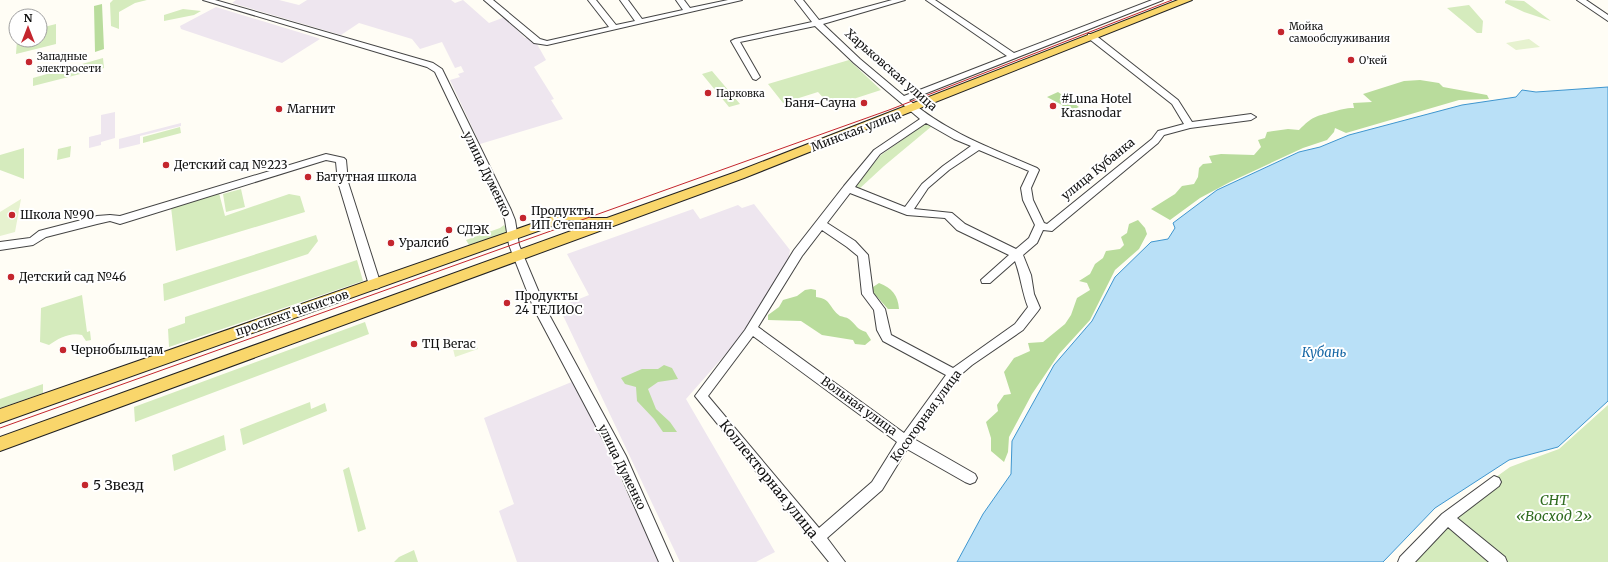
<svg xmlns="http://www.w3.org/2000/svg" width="1608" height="562" viewBox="0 0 1608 562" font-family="Merriweather,serif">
<rect width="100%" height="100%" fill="#fffdf5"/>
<path fill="#eee6ef" d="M236,0H279L299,5L307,0H451L455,3L463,0L489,23L505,17L525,38H529L537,44L546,60L534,67L554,99L551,100L563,119L480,144L450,80L460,77L458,74L464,72L461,66L455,68L442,42L420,49L412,39L359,23L341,35L232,3Z
M216,7L318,38L320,39L282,63L181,29L180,26Z
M115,112V138L101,142V145L89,148V137L101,134V115Z
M181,123V126L140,136V144L119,149V139Z
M754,204L790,250L788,263L752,324L686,399L775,552L756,562H680L559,307L589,295L567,254L693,209L700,219L738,205L742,208Z
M574,381L660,562H517L499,511L514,504L484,418Z"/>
<path fill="#d5ebbd" d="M113,0H147L135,3L119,12V29L111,26L110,3Z
M1507,0L1524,1L1551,21L1524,12L1505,3V1Z
M1469,5L1483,21L1482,33H1477L1447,8Z
M183,9L201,11L194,15L164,21V15Z
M56,24V44L16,54L17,40H40V28Z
M103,58L104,68L33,86V78Z
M849,60L881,90L844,102L839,98L828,103L818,92L783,103L768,84Z
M712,71L740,104L729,107L702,74Z
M926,123L932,126L884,166L858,190L853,187L881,155Z
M180,127L181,133L143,143V137Z
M71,146L70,157L57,160L58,149Z
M24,148V179L0,170V155Z
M241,189L245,207L226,212L223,194Z
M219,193L225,216L289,194L300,196L305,212L176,251L171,207Z
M504,225L507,229L505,233L469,245L466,240L500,228Z
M316,235L318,241L308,254L164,301L163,284Z
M357,260L363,281L169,347L168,329L185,323V317Z
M82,295L87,332L90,331L91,340L86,341L82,335C70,332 59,338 49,345L40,342L41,308Z
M365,322L369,334L135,422L134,407Z
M43,384V393L0,408V399Z
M310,402L311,409L325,403L327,411L243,445L240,429Z
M1608,405V562H1398L1446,513L1510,467L1559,449Z
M224,435L226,450L174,471L172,455Z
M349,467L366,529L358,532L343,470Z
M414,550L418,562H394L399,557Z"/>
<path fill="#b9dc9c" d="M102,4L104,49L95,52L94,6Z
M1420,80L1439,83L1443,87L1487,95L1489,99L1459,100L1346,133L1335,128L1334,132L1327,140L1303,148L1230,182L1200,198L1170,220L1151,209L1175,194L1182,186L1194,184L1198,177L1199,168L1203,164L1212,163L1209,156L1221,154L1254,155L1261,147L1258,140L1265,138L1267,132L1288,129L1299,130C1313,116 1314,117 1332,112C1340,110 1345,108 1354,108L1353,103L1372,102L1363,94L1404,81Z
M1058,92L1079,107L1067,112L1062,105L1047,97Z
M1138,220L1145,228L1147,234L1139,249L1115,270L1090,320L1059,354L1032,394L1009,437L1008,452L1004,462L991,451V438L986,422L998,411L997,405L1004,395L1011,394L1004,372L1014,358L1030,351L1028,343L1043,342L1065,324L1071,315L1077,298L1090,290L1087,283L1079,281L1090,274L1095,264L1103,258L1106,251L1120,249L1124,245L1121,237L1127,233L1129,224Z
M879,283C892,288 898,295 899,309H888L870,289Z
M811,289L816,290V297C832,299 828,307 840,316C843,317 846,317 849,319C857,325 856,329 866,332L871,340L865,345L855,344L853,340L822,335L801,321L768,320V315L779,307L783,300L797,296L805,290Z
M664,365L672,368L678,379L658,382L648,389L656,409L670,422L677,432H663L654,419L637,401L636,387L625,384L621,378L642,369H658Z"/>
<path fill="#e6f2cf" d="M1529,39L1540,47L1516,50L1506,43Z
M21,199L15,232L0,236V212Z
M475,340L478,349L455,357L453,349Z"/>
<path fill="#b9e0f7" stroke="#3f96cf" d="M1608,87V401L1558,447L1509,460L1435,508L1383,562H957L983,514L1011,474L1012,441L1054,365L1092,321L1115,277L1151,242L1168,239L1175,228L1173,223L1217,190L1299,152L1320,147L1349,135L1462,105L1516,97L1522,90L1536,92Z"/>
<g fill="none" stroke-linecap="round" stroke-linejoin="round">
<defs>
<path id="minor" d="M203,0H215L433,63L442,69L511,210L515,220L519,245L546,309L626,456L673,562H659L615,462L534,309L509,245L505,220L501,210L435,72L427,67Z
M484,0H493L540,39L547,41L609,27L588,0H596L616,25L635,21L620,0H628L642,19L683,10L676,0H684L690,8L728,0H742L547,45L534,43Z
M795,0H803L819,20L892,0H905L823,24L860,59L904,96L1007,56L926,0H935L1014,53L1152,0H1163L909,100C948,133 991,148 1037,168L1039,170L1031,188L1033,200L1044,223L1047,224L1152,139L1158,131L1184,124L1172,104L1088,38V34H1094L1178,100L1192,122L1251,114L1256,117L1251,120L1190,128L1164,135L1158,143L1052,231L1043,230L1037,243L1023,255L1031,275L1034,294L1040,308L1038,311L1023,330L972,365L958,377L914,439L975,474L977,478L975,482L970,484L965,482L907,449L882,490L827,538L845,562H829L695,396L745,330L794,250L844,186L874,150L920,119L854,63L815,26L740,42L760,77L756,80L753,79L731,41L735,39L812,22ZM926,123L954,139L971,146L943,166L922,184L905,207L855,187L880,154ZM979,150L1029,171L1021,188L1023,200L1035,225L1029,238L1016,249L965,224L952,213L914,209L928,188L949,170ZM850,193L907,215L945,218L957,230L1009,255L981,280L982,283H990L1015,261C1021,277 1022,292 1028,307L1015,324L953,368L891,335L885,309L873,293L868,255L855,241L827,223ZM822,230L847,247L858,256L862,294L874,310L877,330L883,341L946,375L904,433L758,327L802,256ZM753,336L897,442L872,482L819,528L708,396Z
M1577,0H1586L1608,15V21Z
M326,154L344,158L346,160L348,182L381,285L379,288L375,289L369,285L338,182L336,162L326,160L120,224L110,221L97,224L46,237L33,245L0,250V242L30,238L39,231L97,216L110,215L120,216Z
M1494,476L1499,478L1501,482L1499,486L1457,518L1505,557L1507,562H1489L1448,527L1415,562H1398L1400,557L1442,514Z"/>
<path id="major" d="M1178,0H1192L744,178L0,451V437L585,226L575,220H569L0,423V409L563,213L577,212L591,218H607L736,172Z"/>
</defs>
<use href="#minor" stroke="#444" stroke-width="2"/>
<use href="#major" stroke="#222" stroke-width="2"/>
<use href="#minor" fill="#fff" fill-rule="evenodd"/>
<use href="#major" fill="#f9d66b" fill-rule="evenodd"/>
<path stroke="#c4262e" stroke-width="1" d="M0,428L889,110L1172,0"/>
</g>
<g fill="#c4262e" stroke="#fff" stroke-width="1.5">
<circle cx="1281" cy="32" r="4"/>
<circle cx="1351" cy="60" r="4"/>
<circle cx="29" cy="62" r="4"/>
<circle cx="708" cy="93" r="4"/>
<circle cx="864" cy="103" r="4"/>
<circle cx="1053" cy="106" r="4"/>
<circle cx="279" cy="109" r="4"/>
<circle cx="166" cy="165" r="4"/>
<circle cx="308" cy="177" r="4"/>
<circle cx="12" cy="215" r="4"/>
<circle cx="523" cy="218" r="4"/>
<circle cx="449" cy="230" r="4"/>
<circle cx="391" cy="243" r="4"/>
<circle cx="11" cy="277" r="4"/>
<circle cx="507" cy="303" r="4"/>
<circle cx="414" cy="344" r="4"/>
<circle cx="63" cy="350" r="4"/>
<circle cx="85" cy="485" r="4"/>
</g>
<g text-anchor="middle" stroke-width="4" stroke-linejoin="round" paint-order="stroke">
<g font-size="10" fill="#111" stroke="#fff" text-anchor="start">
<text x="1289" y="30">Мойка<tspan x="1289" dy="12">самообслуживания</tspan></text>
<text x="37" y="60">Западные<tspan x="37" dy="12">электросети</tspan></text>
<text x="1359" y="64">О’кей</text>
<text x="716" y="97">Парковка</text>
</g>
<g font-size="12" fill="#111" stroke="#fff">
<text transform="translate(891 70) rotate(41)" y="4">Харьковская улица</text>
<text transform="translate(856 131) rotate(-21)" y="4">Минская улица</text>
<text transform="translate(1098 169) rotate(-39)" y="4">улица Кубанка</text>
<text transform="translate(487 174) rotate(64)" y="4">улица Думенко</text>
<text transform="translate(292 313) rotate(-19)" y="4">проспект Чекистов</text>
<text transform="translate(859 406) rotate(36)" y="4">Вольная улица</text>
<text transform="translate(926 416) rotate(-54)" y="4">Косогорная улица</text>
<text transform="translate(622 467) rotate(64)" y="4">улица Думенко</text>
</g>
<g font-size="12" fill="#111" stroke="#fff" text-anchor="start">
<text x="1061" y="103">#Luna Hotel<tspan x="1061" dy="14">Krasnodar</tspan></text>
<text x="856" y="107" text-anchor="end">Баня-Сауна</text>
<text x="287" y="113">Магнит</text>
<text x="174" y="169">Детский сад №223</text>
<text x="316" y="181">Батутная школа</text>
<text x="531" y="215">Продукты<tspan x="531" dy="14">ИП Степанян</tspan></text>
<text x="20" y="219">Школа №90</text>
<text x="457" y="234">СДЭК</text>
<text x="399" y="247">Уралсиб</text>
<text x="19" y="281">Детский сад №46</text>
<text x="515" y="300">Продукты<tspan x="515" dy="14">24 ГЕЛИОС</tspan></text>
<text x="422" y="348">ТЦ Вегас</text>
<text x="71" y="354">Чернобыльцам</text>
</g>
<g font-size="13" font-style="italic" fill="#1768a6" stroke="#fff">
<text x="1324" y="357">Кубань</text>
</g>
<g font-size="14" fill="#111" stroke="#fff">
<text transform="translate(769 479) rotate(51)" y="5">Коллекторная улица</text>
</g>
<g font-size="14" fill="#111" stroke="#fff" text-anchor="start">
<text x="93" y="490">5 Звезд</text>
</g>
<g font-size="14" font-style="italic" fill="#2f6b1f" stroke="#fff">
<text x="1554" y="505">СНТ<tspan x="1554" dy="16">«Восход 2»</tspan></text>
</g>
</g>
<g transform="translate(28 28)"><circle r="19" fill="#ffffff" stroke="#a0a0a0"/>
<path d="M0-3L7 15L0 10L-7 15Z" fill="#c4262e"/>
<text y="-6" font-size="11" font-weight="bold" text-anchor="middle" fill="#111111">N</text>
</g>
</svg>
